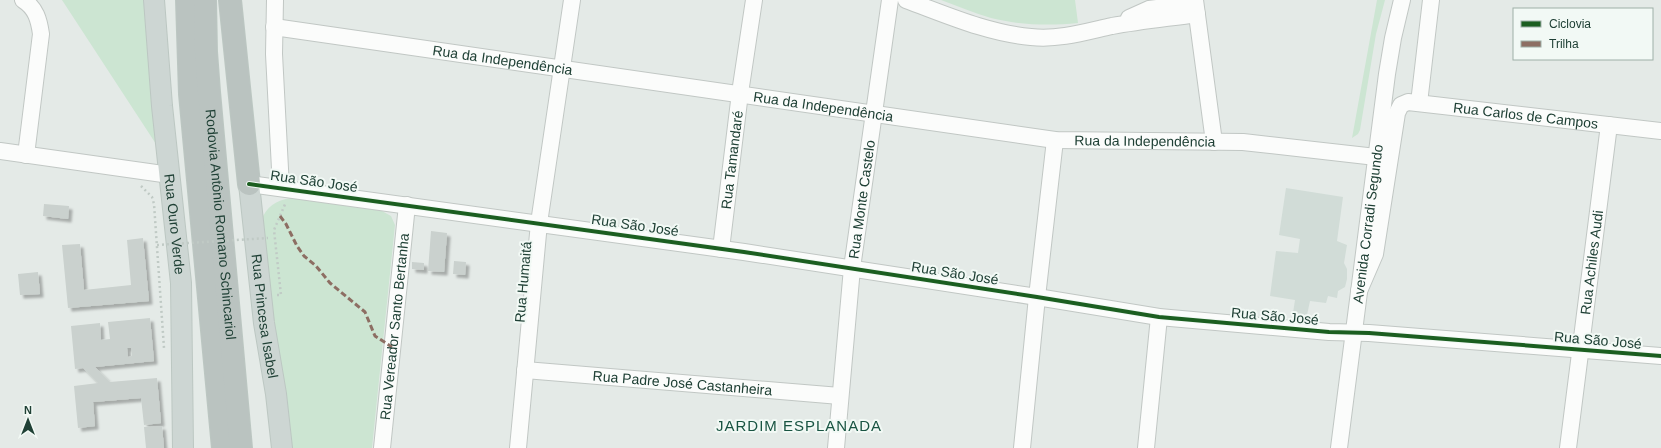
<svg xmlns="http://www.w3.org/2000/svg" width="1661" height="448" viewBox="0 0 1661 448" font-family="Arial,sans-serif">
<defs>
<filter id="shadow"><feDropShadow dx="3.5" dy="3.5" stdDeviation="1" flood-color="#0004"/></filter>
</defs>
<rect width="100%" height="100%" fill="#e4eae7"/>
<path fill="#d1dcd7" d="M1286,188L1343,197L1337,241L1347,245L1344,263L1347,269V279L1345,287L1338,291L1337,298L1328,296L1326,303L1310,301L1307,315L1293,313L1295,300L1270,296L1276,251L1298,253L1300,239L1279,235Z"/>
<path fill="#cce5d2" d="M62,0H145L156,144Z
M941,0H1075L1078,23C1049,26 1019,25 991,18C974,13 958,6 941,0Z
M1377,0H1385L1376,34L1360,130L1358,134L1352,138Z
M291,198L382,211L391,216L395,225L372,448H289L273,342L261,221C266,207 276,200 291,198Z"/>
<path fill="#cad1ce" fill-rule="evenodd" filter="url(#shadow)" d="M44,204L69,206L68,219L43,216Z
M431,231L447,233L444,272L428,271Z
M143,238L149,301L68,308L62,245L80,244L84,290L131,285L127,240Z
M454,261L466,262L465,275L453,274Z
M412,262L424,263V270L412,269Z
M38,272L40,294L20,295L18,274Z
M150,318L154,361L95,367L110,382L157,378L161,423L144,425L141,398L93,402L95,426L78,428L74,386L98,383L83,368L75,369L71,326L100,323L101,340L110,339L108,322ZM127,348H131L132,356L128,357Z
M162,426L164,448H146L144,427Z"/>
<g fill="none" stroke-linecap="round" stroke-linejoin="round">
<defs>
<g id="minor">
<path d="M23,0C36,8 39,20 41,34L26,155"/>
<path d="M275,0L274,54L281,188"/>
<path d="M906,0C947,15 987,33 1031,37C1059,40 1085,32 1112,26C1140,21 1169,18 1197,14"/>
<path d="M1195,0L1214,142"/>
<path d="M1129,18L1149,9L1195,3"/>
<path id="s1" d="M274,27L1055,140L1243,142L1376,157"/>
<path d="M1419,103L1431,0"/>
<path d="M0,151L170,175"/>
<path d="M249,184L744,252L1037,297L1159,317L1329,332L1369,333L1661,356"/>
<path id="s2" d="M721,249L740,93L754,0"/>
<path id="s3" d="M1359,291L1375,254L1397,113L1401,105L1408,102L1661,131"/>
<path id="s4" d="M525,370L840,396"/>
<path id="s5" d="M382,448L407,205"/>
<path d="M518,448L539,223L572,0"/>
<path id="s6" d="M836,448L852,268L890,0"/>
<path d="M1022,448L1037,297L1055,140"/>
<path d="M1146,448L1159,317"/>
<path id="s7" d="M1339,448L1387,74L1393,38L1402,0"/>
<path id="s8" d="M1568,448L1609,125"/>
</g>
<g id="major">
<path id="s9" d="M154,0L162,106L181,283L183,448"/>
<path id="s10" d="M249,184L264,323L276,394L282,448"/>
</g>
<g id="highway">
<path d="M187,0L190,94L223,448"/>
<path id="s11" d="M205,0L206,52L209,92L241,448"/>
<path d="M230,0L249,184"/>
</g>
</defs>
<use href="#minor" stroke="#c1c7c4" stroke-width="18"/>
<use href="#major" stroke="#bcc7c2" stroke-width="22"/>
<use href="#highway" stroke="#bcc7c2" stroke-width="24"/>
<path stroke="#c0cac5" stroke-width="2.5" stroke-dasharray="2 3" stroke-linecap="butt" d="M141,186L152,197L154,204L164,348
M277,295H281L274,230L286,202"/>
<use href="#minor" stroke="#fbfcfb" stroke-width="16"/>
<use href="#major" stroke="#cdd6d3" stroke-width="20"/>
<use href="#highway" stroke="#bac3c0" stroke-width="22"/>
<path stroke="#c0cac5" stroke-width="2.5" stroke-dasharray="2 3" stroke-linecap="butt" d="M157,245L268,238"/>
<path stroke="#8d6e63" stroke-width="3" stroke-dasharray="6 3" stroke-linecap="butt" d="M280,216L286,224L297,246L304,256L316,266L330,283L365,312L375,336L392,347"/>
<defs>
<path id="cycleway" d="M249,184L744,252L1037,297L1159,317L1329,332L1369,333L1661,356"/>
</defs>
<use href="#cycleway" stroke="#f2f9f5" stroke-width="6"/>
<use href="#cycleway" stroke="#1b5e20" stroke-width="4"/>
</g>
<g text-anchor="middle" stroke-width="4" stroke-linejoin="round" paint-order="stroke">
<g font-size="14" fill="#1f4035" stroke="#f2f9f5">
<text dy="5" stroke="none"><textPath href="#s1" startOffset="231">Rua da Independência</textPath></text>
<text dy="5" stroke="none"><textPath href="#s1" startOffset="555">Rua da Independência</textPath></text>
<text dy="5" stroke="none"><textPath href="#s3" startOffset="318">Rua Carlos de Campos</textPath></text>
<text dy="5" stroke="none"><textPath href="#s1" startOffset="879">Rua da Independência</textPath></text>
<text dy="5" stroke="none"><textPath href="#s2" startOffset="90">Rua Tamandaré</textPath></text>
<text transform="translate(314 181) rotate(8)" y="5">Rua São José</text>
<text dy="5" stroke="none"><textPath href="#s6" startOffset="250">Rua Monte Castelo</textPath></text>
<text dy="5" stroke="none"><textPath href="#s7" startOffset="226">Avenida Corradi Segundo</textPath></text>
<text dy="5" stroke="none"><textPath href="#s9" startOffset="225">Rua Ouro Verde</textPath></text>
<text dy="5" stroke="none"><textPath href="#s11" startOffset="225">Rodovia Antônio Romano Schincariol</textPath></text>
<text transform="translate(635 225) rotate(8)" y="5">Rua São José</text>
<text dy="5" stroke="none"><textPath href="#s8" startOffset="187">Rua Achiles Audi</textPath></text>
<text transform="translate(955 273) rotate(9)" y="5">Rua São José</text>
<text transform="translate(523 282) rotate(-85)" y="5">Rua Humaitá</text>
<text dy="5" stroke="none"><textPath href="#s10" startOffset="133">Rua Princesa Isabel</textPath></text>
<text transform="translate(1275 316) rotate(5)" y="5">Rua São José</text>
<text dy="5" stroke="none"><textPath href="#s5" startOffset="122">Rua Vereador Santo Bertanha</textPath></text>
<text transform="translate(1598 340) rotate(5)" y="5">Rua São José</text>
<text dy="5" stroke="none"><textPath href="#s4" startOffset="158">Rua Padre José Castanheira</textPath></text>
</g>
<g font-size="15" letter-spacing="1" fill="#195442" stroke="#f2f9f5">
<text x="799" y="431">JARDIM ESPLANADA</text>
</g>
</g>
<rect x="1513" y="8" width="140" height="52" fill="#f2f9f5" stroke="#9eafa8"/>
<rect x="1521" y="21" width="20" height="6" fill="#1b5e20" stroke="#9eafa8"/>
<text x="1549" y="28" font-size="12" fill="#1f4035">Ciclovia</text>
<rect x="1521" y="41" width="20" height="6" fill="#8d6e63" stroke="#9eafa8"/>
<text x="1549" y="48" font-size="12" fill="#1f4035">Trilha</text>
<g transform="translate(28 420)" stroke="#f2f9f5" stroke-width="3" paint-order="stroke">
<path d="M0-3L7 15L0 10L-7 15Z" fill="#1f4035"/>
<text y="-6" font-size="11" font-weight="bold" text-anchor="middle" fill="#1f4035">N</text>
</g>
</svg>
